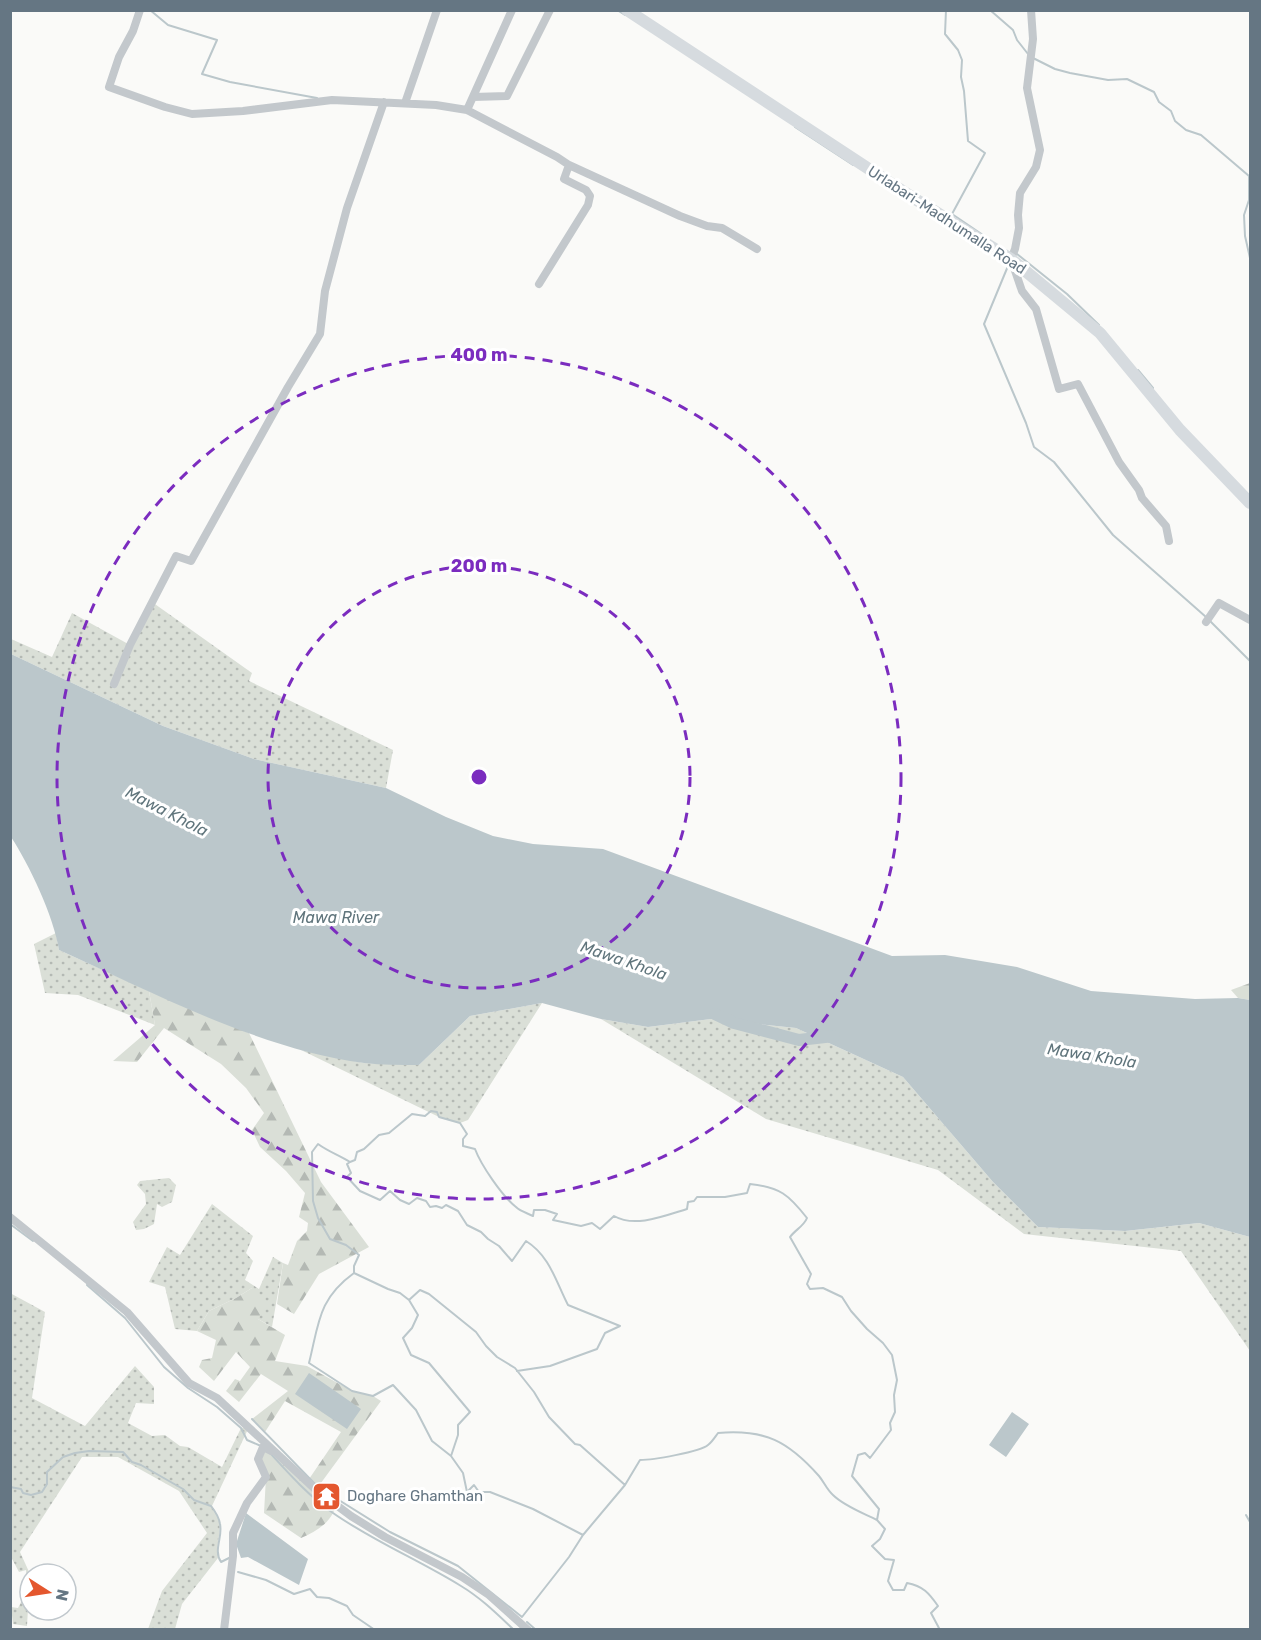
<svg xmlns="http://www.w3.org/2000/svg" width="1261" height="1640" viewBox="0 0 1261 1640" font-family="Rubik,sans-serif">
<defs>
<pattern id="grass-dots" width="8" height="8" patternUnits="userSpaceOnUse" patternTransform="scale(1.5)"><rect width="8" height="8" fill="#dadfd7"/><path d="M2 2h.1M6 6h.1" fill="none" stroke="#b4b9b4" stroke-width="1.8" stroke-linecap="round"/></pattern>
<pattern id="forest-firs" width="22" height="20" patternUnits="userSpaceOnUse" patternTransform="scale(1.5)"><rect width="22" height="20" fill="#dadfd7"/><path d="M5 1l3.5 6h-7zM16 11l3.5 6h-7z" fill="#b4b9b4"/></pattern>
</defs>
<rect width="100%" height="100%" fill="#fafaf8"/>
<path fill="url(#grass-dots)" d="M152,602L252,673L249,681L393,750L386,788L254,759L163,726L11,654V639L52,657L72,613L130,645Z
M56,933L59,950L149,991L155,1025L78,995L45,993L34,944Z
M542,1003L468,1120L460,1123L439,1117L301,1050L364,1063L419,1065L470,1016Z
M601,1019L648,1027L711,1019L796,1028L903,1077L993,1182L1038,1227L1125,1231L1199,1223L1250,1237V1351L1181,1251L1024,1234L938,1170L766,1119Z
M169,1178L176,1185L172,1202L162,1207L157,1204L154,1224L144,1229L136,1230L133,1222L146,1204L145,1194L137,1185L140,1181Z
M212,1204L253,1236L246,1253L253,1261L245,1280L259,1289L273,1257L283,1263L272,1327L258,1319L252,1288L236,1298L209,1311L197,1331L175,1329L165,1287L149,1282L167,1247L180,1255Z
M10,1293L45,1312L32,1398L85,1426L135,1366L154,1387V1404L136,1403L128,1423L152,1436L165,1435L180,1446L188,1447L222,1467L241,1428L249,1427L212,1506C227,1528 215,1535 218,1558L182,1604L175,1629H148L162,1591L207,1533L179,1491L118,1457H82L20,1552L30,1574L27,1626L13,1624L11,1607L18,1608C25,1596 27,1583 26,1570L19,1572L11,1557Z"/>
<path fill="url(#forest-firs)" d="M1250,983V1000L1238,998L1231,990Z
M149,991L249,1033L321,1182L369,1247L319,1274L294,1314L277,1304L283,1263L288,1265L297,1241L307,1231L308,1223L299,1217L305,1193L286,1171L260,1147L252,1130L264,1113L246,1088L221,1064L164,1028L137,1062L113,1061L155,1025Z
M252,1288L267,1303L258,1319L285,1335L275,1361L307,1366L352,1391L373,1396L381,1401L318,1487L336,1505C332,1522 316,1532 301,1538L264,1513L266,1477L258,1459L263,1447L307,1482L341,1432L285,1401L265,1432L252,1419L288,1391L261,1374L239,1402L226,1391L235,1379L240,1381L250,1367L236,1352L214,1381L199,1367L202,1360L212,1358L216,1340L197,1331L209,1311L236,1298Z"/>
<path fill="#bbc7cb" d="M11,654L163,726L254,759L386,788L446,817L493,836L533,844L603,849L892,956L945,955L1017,967L1091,991L1195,999L1238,998L1250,1000V1237L1199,1223L1125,1231L1038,1227L993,1182L903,1077L796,1028L711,1019L648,1027L601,1019L542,1003L470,1016L419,1065C400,1065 382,1065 364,1063C259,1049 154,993 59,950C54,917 29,864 11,837Z
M309,1373L361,1409L347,1429L295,1394Z
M1012,1412L1029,1424L1006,1457L989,1445Z
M246,1513L308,1559L299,1585L248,1557L241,1558L236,1544Z"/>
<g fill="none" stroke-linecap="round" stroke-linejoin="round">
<path stroke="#bbc7cb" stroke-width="2" d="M150,10L168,25L217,40L202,74L230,82L317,98
M617,10L625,15
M946,10L945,34L958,50L962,60L961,77L964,91L968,141L985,153L952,214L983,235
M990,10L1013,30L1017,40L1028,54
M1033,58L1055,69L1070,73L1108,80L1127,79L1154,92L1159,102L1171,111L1175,121L1186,130L1201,135L1249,176V200L1244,215L1245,236L1250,258
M795,127L853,165
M1017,254L1067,294L1099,325
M1000,258L1008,266L984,324L1026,423L1034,447L1054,462L1113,535L1206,617
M1138,370L1153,388
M1210,621L1250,661
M350,1162L347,1164L351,1173L347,1177L360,1191L380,1200L390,1191L400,1200L409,1204L417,1198L426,1201L430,1207L436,1206L442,1208L446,1205L458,1211L467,1225L481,1232L488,1239L499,1246L512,1261L526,1241C550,1256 556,1282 568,1305L620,1326L605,1333L597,1349L550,1366L517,1371
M10,1224L33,1241
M354,1273C318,1299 319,1323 309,1363L352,1391L373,1396L393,1385L416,1410L432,1441L451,1456
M87,1285L125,1318L164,1367L188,1388L217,1407L241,1428L247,1440L261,1446
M409,1300L420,1290L429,1294L476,1332L486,1346L497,1357L515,1368L534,1392L549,1417L575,1444L580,1445L625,1485L583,1535
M252,1419L316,1485
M270,1453C290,1475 309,1496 333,1513C373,1541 419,1560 461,1586C481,1598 497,1614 514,1630
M625,1485L640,1460C652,1460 700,1452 708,1445C712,1442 715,1437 718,1433C765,1429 788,1441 819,1476C824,1482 827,1490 833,1495C844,1506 863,1513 877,1520
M10,1487L21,1489L23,1493L31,1495L42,1492L47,1484V1472L63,1457L75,1453L89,1451L123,1452L132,1462L141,1465L183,1489L194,1500L211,1506C215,1511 219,1517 220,1524C223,1537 213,1550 221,1562L229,1558
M326,1492L390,1532L458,1566L522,1617L569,1557L583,1535L533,1509L490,1492H479L474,1485L467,1492L463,1473L451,1456L458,1435V1425L470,1412L429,1363L411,1355L403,1338L412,1328L418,1315L409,1300L400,1293L388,1289L354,1273V1266L359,1255L346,1245L330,1239L318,1218L313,1201L312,1152L318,1144C329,1152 339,1155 350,1162L355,1160L357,1152L364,1149L379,1135L389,1133L412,1114L425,1116L431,1111L437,1112L439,1117L460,1123L467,1134L463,1139V1146L475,1149C481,1165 502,1196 516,1207C520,1211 527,1213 533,1216L534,1210H545L557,1214L553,1220L581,1226L592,1223L600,1229L614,1216C635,1228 664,1216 687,1209L688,1202L694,1201L697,1197H725L747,1193L750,1184C780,1187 789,1195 807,1218C804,1226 795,1230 790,1237L811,1274L807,1284L810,1289L823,1288L842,1297L851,1311L867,1329L883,1343L892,1355L897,1380L894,1395L895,1412L890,1423L891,1430L870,1458L865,1453L858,1455L852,1476L879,1509L877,1520L885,1529L880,1539L872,1546L885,1559L894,1560L888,1581L893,1590H904L907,1583C923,1586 929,1593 938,1606L931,1613L940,1630
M1246,1515L1250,1522
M238,1572L266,1580L294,1594L310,1589L317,1597L329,1598L347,1606L353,1615L375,1630
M527,1622L536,1630"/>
<path stroke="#bbc7cb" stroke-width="12" d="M715,1014L734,1023L799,1040L834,1036"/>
<path stroke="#c3c8cc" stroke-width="8" d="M140,10L133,31L119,57L109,87L165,107L192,114L243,111L332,100L436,105L467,110L557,157L569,165L564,179L586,190L590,196L588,205L539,284
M1031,10L1033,39L1027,88L1040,150L1036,167L1020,193L1018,215L1019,228L1015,249L1011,259L1022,291L1036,309L1059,389L1078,384L1119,462L1139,490L1142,498L1166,526L1169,541
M473,97L507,96L550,10
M405,103L437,10
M467,110L512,10
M569,165L680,216L707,226L722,228L757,249
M1206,622L1219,603L1250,620
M114,684L130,645L176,556L191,561L288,387L320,334L325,291L347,208L384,102
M10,1217L127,1312L189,1383L217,1398L315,1489L351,1516L385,1537L462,1577L489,1595L528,1630
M224,1630L233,1556V1533L247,1503L266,1477L258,1459L263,1447L271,1451"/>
<path stroke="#d6dbdf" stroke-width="12" d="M627,10L904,192L1011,259L1100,333L1180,430L1250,503"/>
</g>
<g fill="none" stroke="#7b2cbf" stroke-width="3" stroke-dasharray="10 8">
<circle cx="479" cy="777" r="211"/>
<circle cx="479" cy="777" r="422"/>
</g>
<defs>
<symbol id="temple-square" viewBox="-11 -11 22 22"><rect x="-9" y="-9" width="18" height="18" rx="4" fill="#e4572e" stroke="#fff"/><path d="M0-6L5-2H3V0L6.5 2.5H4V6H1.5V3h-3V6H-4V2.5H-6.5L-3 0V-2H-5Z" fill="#fff"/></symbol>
</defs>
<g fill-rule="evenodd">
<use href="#temple-square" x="310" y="1480" width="33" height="33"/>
</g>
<g text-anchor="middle" stroke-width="6" stroke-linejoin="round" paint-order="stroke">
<g font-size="15" fill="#657683" stroke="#fff">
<text transform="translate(947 220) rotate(33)" y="5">Urlabari-Madhumalla Road</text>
</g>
<g font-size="15" fill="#657683" stroke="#fff" text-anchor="start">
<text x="347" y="1501">Doghare Ghamthan</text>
</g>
<g font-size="16" font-style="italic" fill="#60757c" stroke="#fff">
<text transform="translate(167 811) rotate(27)" y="6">Mawa Khola</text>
<text x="336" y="923">Mawa River</text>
<text transform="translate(624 960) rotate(19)" y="6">Mawa Khola</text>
<text transform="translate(1092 1055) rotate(9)" y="6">Mawa Khola</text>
</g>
</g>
<circle cx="479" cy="777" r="9" fill="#7b2cbf" stroke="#fff" stroke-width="3"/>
<g font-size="18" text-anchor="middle" font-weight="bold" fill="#7b2cbf" stroke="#fff" stroke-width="6" stroke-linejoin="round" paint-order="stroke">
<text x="479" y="361">400 m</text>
<text x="479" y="572">200 m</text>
</g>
<rect width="1261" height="1640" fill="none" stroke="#657683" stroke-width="24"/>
<g transform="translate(48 1592) rotate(102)"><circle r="28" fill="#ffffff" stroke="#c1c8cd" stroke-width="1.5"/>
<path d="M0-4.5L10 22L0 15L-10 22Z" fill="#e4572e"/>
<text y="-9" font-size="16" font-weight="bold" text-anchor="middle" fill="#657683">N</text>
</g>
</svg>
